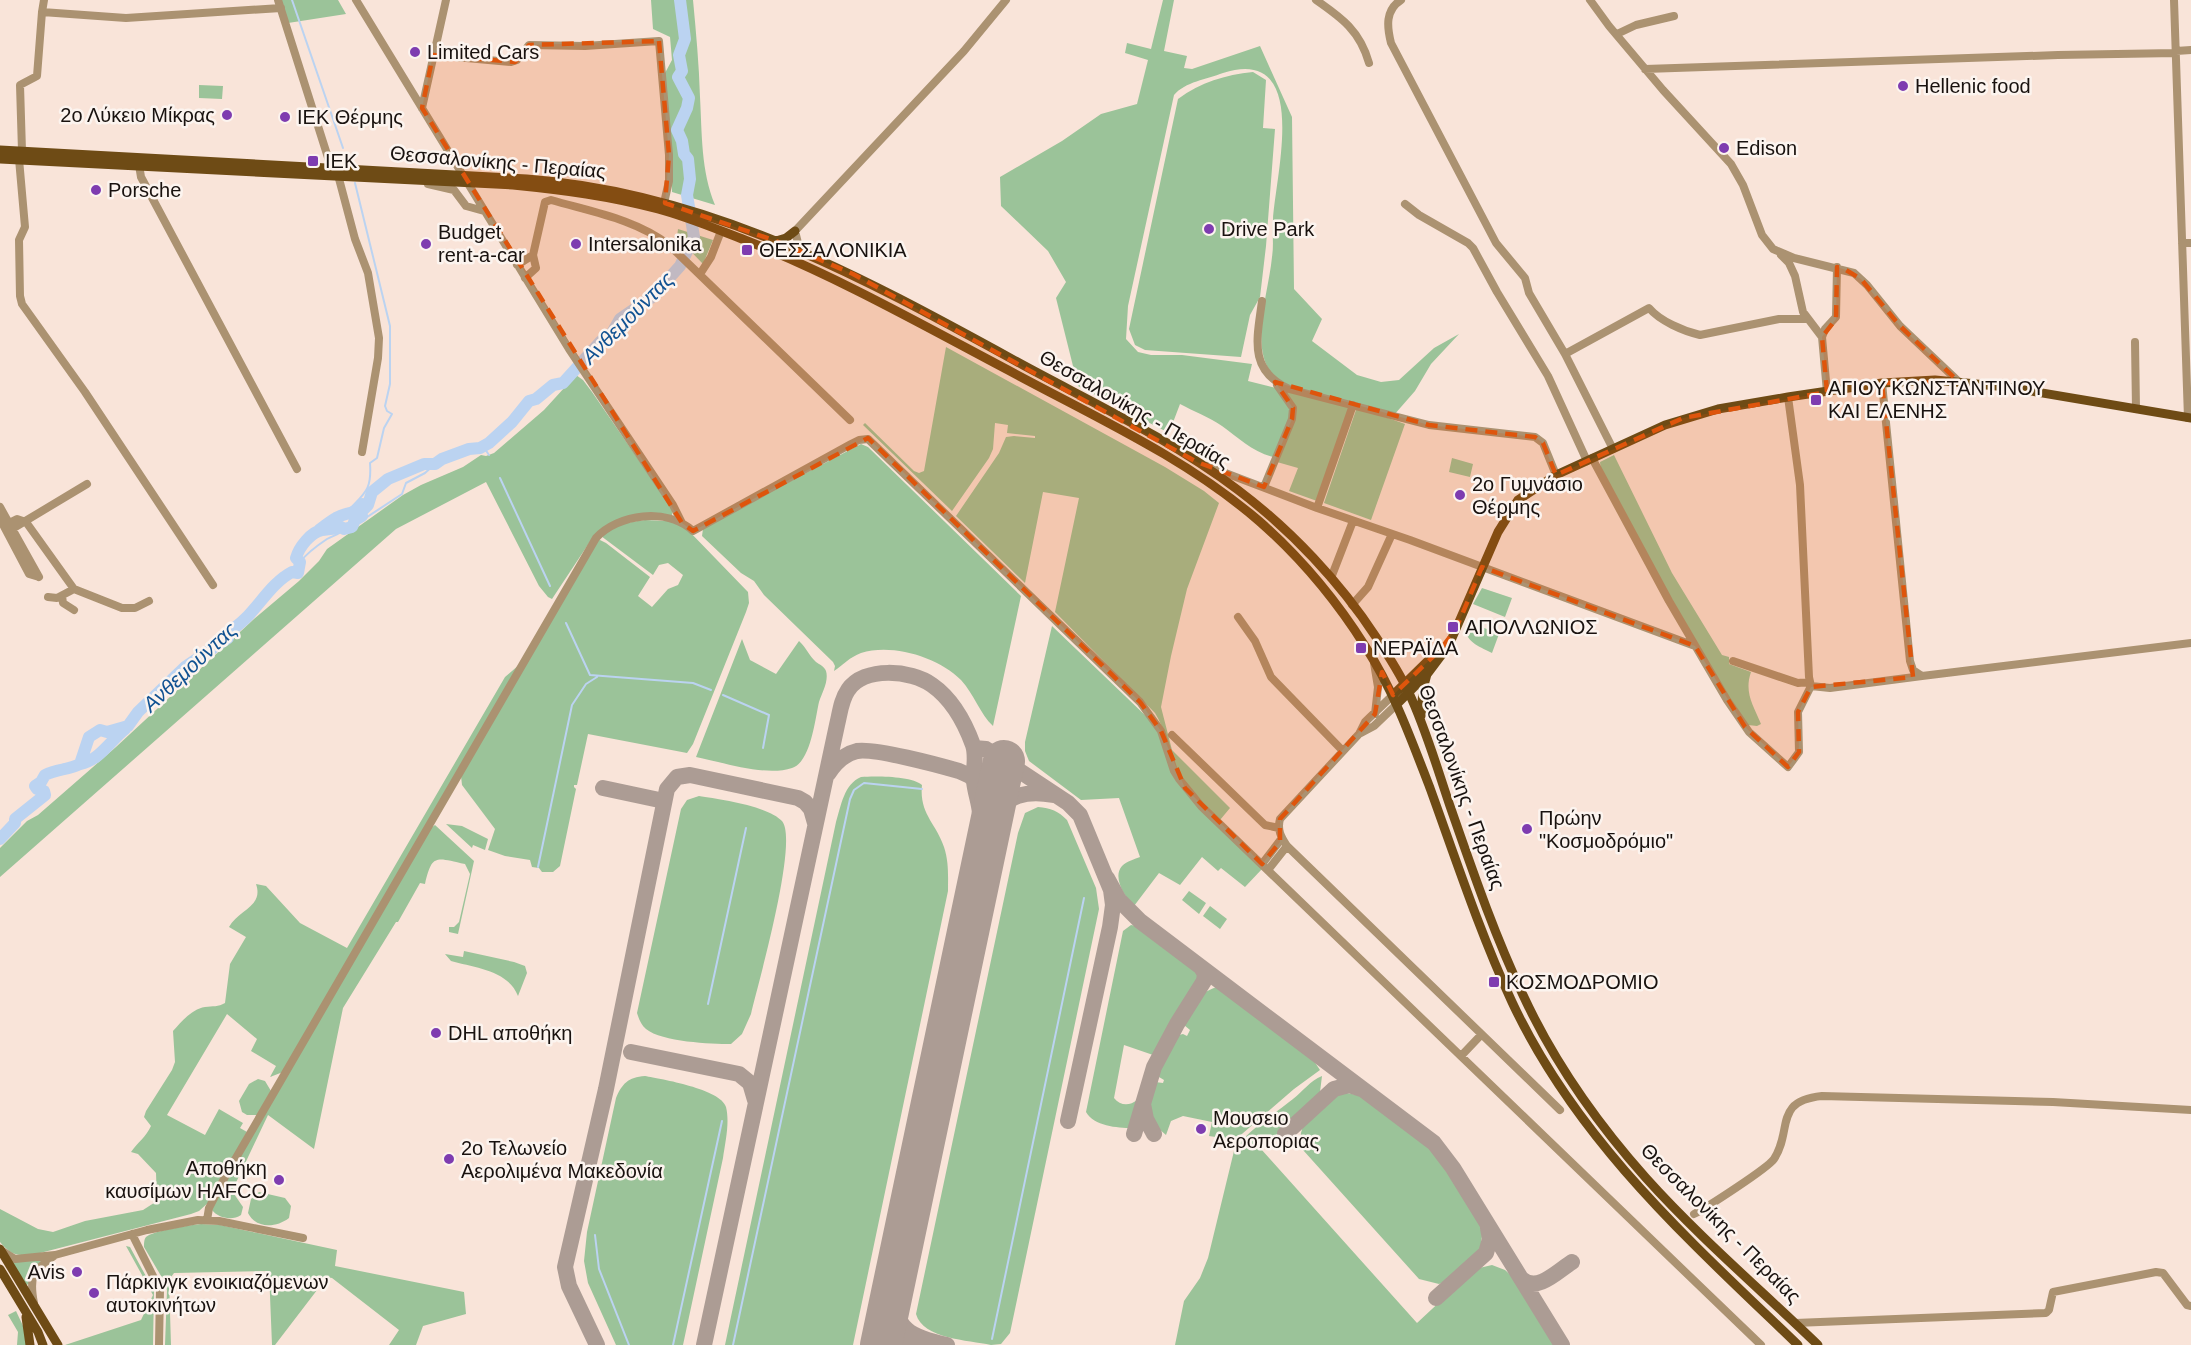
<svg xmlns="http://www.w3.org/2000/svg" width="2191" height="1345" viewBox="0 0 2191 1345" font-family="Arial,sans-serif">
<rect width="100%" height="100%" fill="#f9e4d9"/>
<path fill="#9bc399" d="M280,0H338L346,14L288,23Z
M651,0H693C696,32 699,64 700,97C702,134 701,171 715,205L672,192V155L665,73L672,60L670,37L653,29Z
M1163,0H1174L1164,51L1187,56L1184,68L1192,69L1260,46L1292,117L1294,289L1322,319L1312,341L1357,375L1381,382L1399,380L1434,348L1459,334L1431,364L1415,391L1394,415C1370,408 1347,402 1324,396C1312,393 1299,391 1288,386C1282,383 1272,375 1268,368C1252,339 1269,289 1272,257C1274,245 1272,232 1273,220C1275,176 1312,45 1223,73C1207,79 1185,82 1174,95L1128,306L1126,339L1138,352L1151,355H1182L1252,364L1248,381L1276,388L1291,408L1290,419L1273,457C1251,451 1239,438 1222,426C1209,417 1193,411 1180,404L1169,433L1078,386L1056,298L1066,282L1048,251L1001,206L1000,177L1062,141L1101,114L1137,104L1148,60L1125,53L1127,43L1151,49Z
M1253,72L1266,80L1263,128L1275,129L1266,246L1260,297L1250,315L1241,357L1145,350L1135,345L1129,329L1178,99C1201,82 1225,75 1253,72Z
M199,85L223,86L222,99L199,98Z
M678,229L713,240L703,264L677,237Z
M946,347L1165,467L1204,491L1219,503L1187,589L1171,656L1161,707L1172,750L1230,808L1220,820C1205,807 1189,792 1179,774C1168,756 1167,732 1155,713L1055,612L1079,498L1043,492L1025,583L956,516L999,453L1006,437L1014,436L1035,438V436L1007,433L1008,425L995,423L993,449L989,458L952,511L863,425L865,423L914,471L919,473L924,471Z
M576,375L583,380L592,392L673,510L672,515C640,519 617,512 593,537L552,599L548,597L539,586L486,482L396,529L0,877V848L27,821L38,815L116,747L254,619L299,581L319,561L327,549L403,495L421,485L463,467L481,455L486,456L494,453L544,410Z
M1284,390L1352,408L1317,501L1289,491L1298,468L1277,462L1295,407Z
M1357,407L1405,424L1371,520L1324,503Z
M861,444L868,447L1021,596L993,726C980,714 974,694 961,680C938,657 892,643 861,653C850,657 843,665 834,671L835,666L833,662L764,595L754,581L741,573L702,536L703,529L706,526Z
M1614,455L1672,573L1722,655L1729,657V664L1751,672C1744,692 1753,705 1761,724L1757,726L1748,725C1692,645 1648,557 1601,471L1600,462Z
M1452,458L1473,464L1470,477L1449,472Z
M645,520L668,521L685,527L748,592L749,603L746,612L693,744L687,753L588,734L577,785H574V787L576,789L560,866L553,872H542L539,868L532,867L530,860L505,856L488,850L495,829L462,785L461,776L598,539L606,543L650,577L638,596L652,607L668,589L678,585L683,575L668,563L659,565L653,575L601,536C613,525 629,522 645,520Z
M1482,588L1512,598L1505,617L1473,604Z
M1472,623L1499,634L1492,653C1482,648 1466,642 1466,630Z
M1052,626L1149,719L1156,727L1172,772L1262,869L1245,887L1221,868L1218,871L1202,857L1180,885L1159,873L1134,906C1125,898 1112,877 1122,866C1127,861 1135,859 1140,857L1119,798L1081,800L1029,761L1025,751V742Z
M742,639L750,660L776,674L799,641C806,647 809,656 816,662C820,665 824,666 826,671C829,681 822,693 819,702C815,719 811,762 792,768C766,777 722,762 696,757Z
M520,664L283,1072L270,1077L276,1066L251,1051L257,1039L227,1014L167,1115L205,1135L219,1109L243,1123L240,1128L247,1132L209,1202L199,1211L191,1214L40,1253C20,1255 14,1259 0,1242V1209L38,1229L53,1232L85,1221L143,1210L157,1201L156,1173L138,1154L131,1152C138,1142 146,1137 151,1126L144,1117L146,1111L172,1070L175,1062L173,1031C182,1021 192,1009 205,1007C213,1006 218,1007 225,1003L230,964L246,937L229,927C238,910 264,907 256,884L266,886L300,923L347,948L505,677Z
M861,777C876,776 912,776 922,785C919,814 936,823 944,847C949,862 948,876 948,891L853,1345H725L836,822C841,806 844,784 861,777Z
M699,796C719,799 768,806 782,821C799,841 758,984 751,1014L742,1034L731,1044C711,1044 662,1042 646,1029C641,1025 639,1019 637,1013L681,809L687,800Z
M1038,807C1051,808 1058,811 1067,820L1096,888L1099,909L1010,1333L1001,1344L991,1345C968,1340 923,1339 916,1314L1018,833L1025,813Z
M446,824L462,826L488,839L485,850L473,845L472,848Z
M435,825L474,861L458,934L449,932V927H454L459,922L470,874L465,864C436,858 432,853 425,884L420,883L398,922H396L343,1008L314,1149L268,1115L232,1191L243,1207L241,1215C232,1221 218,1218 212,1210L216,1198L431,828Z
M1189,891L1206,903L1199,914L1182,900Z
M1210,906L1227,919L1220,929L1203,916Z
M1131,925L1136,926L1202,975L1201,981L1172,1026L1156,1056L1124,1045L1114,1098C1120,1106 1130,1106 1137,1100L1140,1102L1132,1128C1117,1128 1094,1126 1086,1112L1123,931Z
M464,951L514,962L525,966L527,973L518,996C508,970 475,968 451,961L445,954L463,957Z
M1217,987L1312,1058L1320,1070L1294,1089L1235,1140L1209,1136L1212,1122L1183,1116L1171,1121L1166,1135L1158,1128L1148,1107L1155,1082L1163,1083L1164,1080L1159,1077L1158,1071L1175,1036L1183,1034L1187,1036L1190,1030L1184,1025C1183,1008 1202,991 1217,987Z
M645,1076C661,1079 721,1089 726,1107C730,1123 725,1143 723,1158L683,1345H616L588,1283L584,1261L587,1232L616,1098C622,1084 628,1077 645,1076Z
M1322,1076L1320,1092L1316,1098L1261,1149L1417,1323L1475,1269L1492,1265L1505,1270L1515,1279L1555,1345H1175L1184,1301L1200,1278L1208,1258L1234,1151C1248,1130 1273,1115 1293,1099C1303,1091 1310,1081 1322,1076Z
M258,1079L265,1081L271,1091L257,1115H247L242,1112L239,1101L249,1084Z
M1342,1092L1362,1096L1426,1144L1443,1164L1480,1224L1482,1236L1480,1251L1452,1278L1439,1284L1419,1279L1303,1150C1295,1129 1308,1118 1322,1105C1328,1100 1334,1094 1342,1092Z
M259,1192L285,1198L291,1206L289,1218C276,1228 256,1229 248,1213L251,1199Z
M201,1224L220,1225L337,1250L335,1266L464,1292L466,1314L423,1326L416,1345H389L399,1330L332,1278L327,1277L275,1345H272L269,1271L174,1273L169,1280L171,1345H165L167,1290L164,1281L144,1247C144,1244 144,1239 146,1237C152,1231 191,1225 201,1224Z
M126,1246L130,1247L154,1291L153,1345H65L141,1320L153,1295Z
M38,1260L41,1261L29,1284L26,1285L12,1262Z
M16,1311L24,1328L27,1345H17L18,1332L8,1315Z"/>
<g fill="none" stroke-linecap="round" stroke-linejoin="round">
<path stroke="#bbd3f1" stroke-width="2" d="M292,0L343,148
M480,448L485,449L489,455
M500,478L550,586
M346,513C364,493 372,492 370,463L377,458L384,428L392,414L387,411L385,406L390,384V326L355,183
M352,527L402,494L406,483L425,473L435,464
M300,562C307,553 318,545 327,539C334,535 339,535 344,529
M566,623L590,675L693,683L711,690
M723,695L769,715L763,748
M538,867L572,705L586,684L597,677
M708,1004L746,828
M595,1235L599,1269L629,1345
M992,1339L1084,898
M673,1345L722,1121
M733,1345L850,799L854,790L864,783L922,789"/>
<path stroke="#bbd3f1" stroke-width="12" d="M319,530C325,526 330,521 336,518C346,512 355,515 362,504
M80,764C100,760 110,741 125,729
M0,839L15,823V819L45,795L44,791L37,789L35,786L41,782L45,775C57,769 68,770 80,764L89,737L100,730L107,732L128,726L138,712L185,667L228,638L229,631C253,619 267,585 292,572L298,573L300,562L296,558C299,547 311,532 322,530C329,529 335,529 341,527L344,529L352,527L355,520L362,516L361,512L368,505L372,492L388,479L424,464H435L442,459L469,449L480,448L489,443L512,422L529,401L536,399L553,385L563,383L601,341L612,333L620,319L652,297L680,266L694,237L687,195L690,179L688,159L684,154L682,141L677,130L687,108L689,98L678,77L682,71L679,55L685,39L680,0"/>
<path stroke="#ac9c94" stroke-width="16" d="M974,748L986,749L991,752L1068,803L1080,815L1111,890L1113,905L1110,927L1068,1121
M828,774C835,763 844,754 857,751C875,748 938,765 959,771L970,776L974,780
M603,788L664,801
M992,818C1006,795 1027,790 1053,795
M1107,878L1119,900L1140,921L1434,1143L1453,1168L1562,1345
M631,1052L739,1074L750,1083L755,1100
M1143,1104L1146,1119L1154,1134
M1134,1134L1154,1067L1177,1024L1204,981L1205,974L1202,969
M1285,1134L1334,1089L1349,1085L1361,1089
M1522,1279C1537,1293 1558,1271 1572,1262
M892,1290C895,1330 910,1337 947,1345
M1436,1298L1486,1253L1490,1239L1488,1228
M597,1345L569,1286L565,1267L606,1089L667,789L677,777L690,775L798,798L805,802L811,809L815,823
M704,1345L837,725C840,713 841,700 848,690C864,666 911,670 932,685C952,699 965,723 973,745C977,757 973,769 974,781C975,792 979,802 980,813C983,831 982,849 981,868
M892,1345L912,1340H922"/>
<path stroke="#ac9c94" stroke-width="42" d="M881,1345L1004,761"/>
<path stroke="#ab9271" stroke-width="8" d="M278,0L331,167
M356,0L569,349L673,505L682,523
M1316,0C1342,18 1360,31 1369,63
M1401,0C1385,10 1387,27 1391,43L1496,243L1525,278L1529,293L1565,354L1613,449
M1590,0L1609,26L1663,90L1731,164L1743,185L1762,235L1773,249L1794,258L1854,273L1867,285L1900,326L1959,382
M2174,0L2188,418
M42,12L44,0
M1617,34L1636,25L1674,16
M2176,51L2191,50
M433,55L511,62L517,60L529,45L585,46L659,41L669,155V181L664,203
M1645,69L2058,55L2176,53
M422,108L446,0
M22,151L20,85L37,76L42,12L126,18L281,8
M19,159L25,227L19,240L20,296L22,304L85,392L213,585
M139,165L141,177L297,469
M338,175L355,239L368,273L379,338L378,358L362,452
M428,184L454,190L466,206L484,211
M1405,204L1419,215L1468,243L1473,248L1497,292L1548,376L1587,461
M2182,243H2191
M808,253L798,243L795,231L964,51L1006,0
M1781,255L1789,263L1795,276L1803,312L1822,337L1827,392
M517,265L533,255L545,202L551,200C592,212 635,219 669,245L850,420
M700,274L711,257L721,231
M525,278L536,268L533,255
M1262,301C1257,339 1248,370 1289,389L1429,425L1535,437L1543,443L1556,475
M1822,337L1825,329L1836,317L1837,267
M2135,342L2136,409
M1565,354L1649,308C1660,321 1683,331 1700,335L1779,319H1808
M1882,383L1910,661L1913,670L1922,676L2191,643
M1592,458L1669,601L1727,700L1749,732L1788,767L1799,752L1798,712L1811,686L1809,677L1800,485L1788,397
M1207,466L1317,508L1410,540L1695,646
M1264,487L1292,419L1293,408L1277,385
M0,507L39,577
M1317,508L1353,405
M0,519L29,574L39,577
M9,523L17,519L26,522L74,589
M12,529L87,484
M1331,578L1353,521
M62,596L63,603L74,610
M48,597L57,598L74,589L122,608H135L149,601
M1352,605L1368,587L1392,534
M1238,617L1255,641L1271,677L1342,750
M1733,661L1798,683L1809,682
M1374,663L1378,687L1375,714
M1811,686L1830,688L1922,676
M1393,695L1365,722L1359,734L1280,819C1277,830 1281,837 1287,846L1560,1110
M1359,734L1374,726L1397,704
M1172,735L1265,825L1279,828
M1262,864L1282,838
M1268,870L1287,846
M1461,1056L1481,1035
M1694,1214C1706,1208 1768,1168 1774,1159C1793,1130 1773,1101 1822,1096L2053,1102L2191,1110
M207,1220L209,1208L226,1175L596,538C618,514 667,507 693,531L851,444L859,440L868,439L1140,702L1161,731L1174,771L1179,779L1201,806L1761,1345
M132,1234L160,1290L159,1345
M4,1252L15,1259L55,1255L147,1230L198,1220L219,1221L303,1238
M34,1303C29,1277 32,1271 54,1256
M1795,1323L2046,1313L2049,1310L2053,1292L2156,1272L2163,1273L2187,1305L2191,1306"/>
<path stroke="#6e4b15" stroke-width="9" d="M0,150L527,179C711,193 864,278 1023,365C1095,404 1172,440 1238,490C1291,530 1340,582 1376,637C1388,655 1400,674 1409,693C1426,729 1437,768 1450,806C1472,869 1494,934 1523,995C1554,1062 1597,1123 1646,1178C1699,1237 1761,1290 1818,1345
M0,159L513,185C563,190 610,196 658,209C688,217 716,229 745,240C836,276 921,324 1008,370C1093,416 1185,457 1259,521C1300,557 1336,600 1365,646C1394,691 1411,739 1430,788C1456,860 1480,933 1512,1002C1577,1141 1690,1241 1798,1345
M776,241L786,238L795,231
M1393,695L1442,647
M1397,704L1428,673L1449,645L1498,532L1518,500L1556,475L1665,425L1718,409L1788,397L1882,383L1935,380L2007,387L2191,418
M1421,716L1423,689L1427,674
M0,1249L58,1345
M0,1269L38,1332L43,1345
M26,1317L30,1345"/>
</g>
<path fill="#de550c" fill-opacity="0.2" stroke="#de550c" stroke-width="4.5" stroke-dasharray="12 8" stroke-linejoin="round" d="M659,41L669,155L665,203L776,241L853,274L1197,462L1264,487L1292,419L1293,408L1275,382L1429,425L1535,437L1543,443L1556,475L1683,418L1827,392L1822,337L1836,319L1837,267L1846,270L1861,279L1900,326L1959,382L1882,383L1913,677L1811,687L1798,712L1799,752L1788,767L1745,727L1695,646L1482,567L1456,629L1440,650L1393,695L1382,672L1375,714L1280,819V842L1262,864L1185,788L1161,731L1140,702L868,438L693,531L682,523L422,108L433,55L515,62L529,45Z"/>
<g fill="#7e3cb0" stroke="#fcf4ef" stroke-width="2">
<circle cx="415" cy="52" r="6"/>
<circle cx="1903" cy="86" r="6"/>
<circle cx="227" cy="115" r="6"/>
<circle cx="285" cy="117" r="6"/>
<circle cx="1724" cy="148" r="6"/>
<rect x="307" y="155" width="12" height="12" rx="3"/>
<circle cx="96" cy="190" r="6"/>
<circle cx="1209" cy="229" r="6"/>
<circle cx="426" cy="244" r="6"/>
<circle cx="576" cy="244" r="6"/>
<rect x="741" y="244" width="12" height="12" rx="3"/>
<rect x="1810" y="394" width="12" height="12" rx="3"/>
<circle cx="1460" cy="495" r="6"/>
<rect x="1447" y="621" width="12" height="12" rx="3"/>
<rect x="1355" y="642" width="12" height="12" rx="3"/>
<circle cx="1527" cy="829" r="6"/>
<rect x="1488" y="976" width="12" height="12" rx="3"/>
<circle cx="436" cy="1033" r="6"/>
<circle cx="1201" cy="1129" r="6"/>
<circle cx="449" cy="1159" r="6"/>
<circle cx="279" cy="1180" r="6"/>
<circle cx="77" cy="1272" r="6"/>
<circle cx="94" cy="1293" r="6"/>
</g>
<g text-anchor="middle" stroke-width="5" stroke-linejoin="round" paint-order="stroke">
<g font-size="20" fill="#19120f" stroke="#fcf4ef" text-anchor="start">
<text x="427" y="59">Limited Cars</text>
<text x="1915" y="93">Hellenic food</text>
<text x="215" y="122" text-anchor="end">2ο Λύκειο Μίκρας</text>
<text x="297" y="124">ΙΕΚ Θέρμης</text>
<text x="1736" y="155">Edison</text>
<text x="325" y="168">ΙΕΚ</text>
<text x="108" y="197">Porsche</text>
<text x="1221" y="236">Drive Park</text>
<text x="438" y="239">Budget<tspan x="438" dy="23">rent-a-car</tspan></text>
<text x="588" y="251">Intersalonika</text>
<text x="759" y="257">ΘΕΣΣΑΛΟΝΙΚΙΑ</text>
<text x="1828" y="395">ΑΓΙΟΥ ΚΩΝΣΤΑΝΤΙΝΟΥ<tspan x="1828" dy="23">ΚΑΙ ΕΛΕΝΗΣ</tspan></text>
<text x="1472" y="491">2ο Γυμνάσιο<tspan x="1472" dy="23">Θέρμης</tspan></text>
<text x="1465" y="634">ΑΠΟΛΛΩΝΙΟΣ</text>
<text x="1373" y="655">ΝΕΡΑΪΔΑ</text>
<text x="1539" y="825">Πρώην<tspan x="1539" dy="23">"Κοσμοδρόμιο"</tspan></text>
<text x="1506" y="989">ΚΟΣΜΟΔΡΟΜΙΟ</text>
<text x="448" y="1040">DHL αποθήκη</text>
<text x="1213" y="1125">Μουσειο<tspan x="1213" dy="23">Αεροποριας</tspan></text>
<text x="461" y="1155">2ο Τελωνείο<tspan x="461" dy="23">Αερολιμένα Μακεδονία</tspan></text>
<text x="267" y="1175" text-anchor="end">Αποθήκη<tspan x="267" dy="23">καυσίμων HAFCO</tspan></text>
<text x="65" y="1279" text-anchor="end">Avis</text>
<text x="106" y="1289">Πάρκινγκ ενοικιαζόμενων<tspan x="106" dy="23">αυτοκινήτων</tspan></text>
</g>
<g font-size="20" fill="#19120f" stroke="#fcf4ef">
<text transform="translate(498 162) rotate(5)" y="7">Θεσσαλονίκης - Περαίας</text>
<text transform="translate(1135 409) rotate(30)" y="7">Θεσσαλονίκης - Περαίας</text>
<text transform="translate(1462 787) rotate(70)" y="7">Θεσσαλονίκης - Περαίας</text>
<text transform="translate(1721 1223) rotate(45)" y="7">Θεσσαλονίκης - Περαίας</text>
</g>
<g font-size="21" font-style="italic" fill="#115292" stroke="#fcf4ef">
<text transform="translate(628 318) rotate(-45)" y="7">Ανθεμούντας</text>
<text transform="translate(190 667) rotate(-43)" y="7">Ανθεμούντας</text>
</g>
</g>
</svg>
